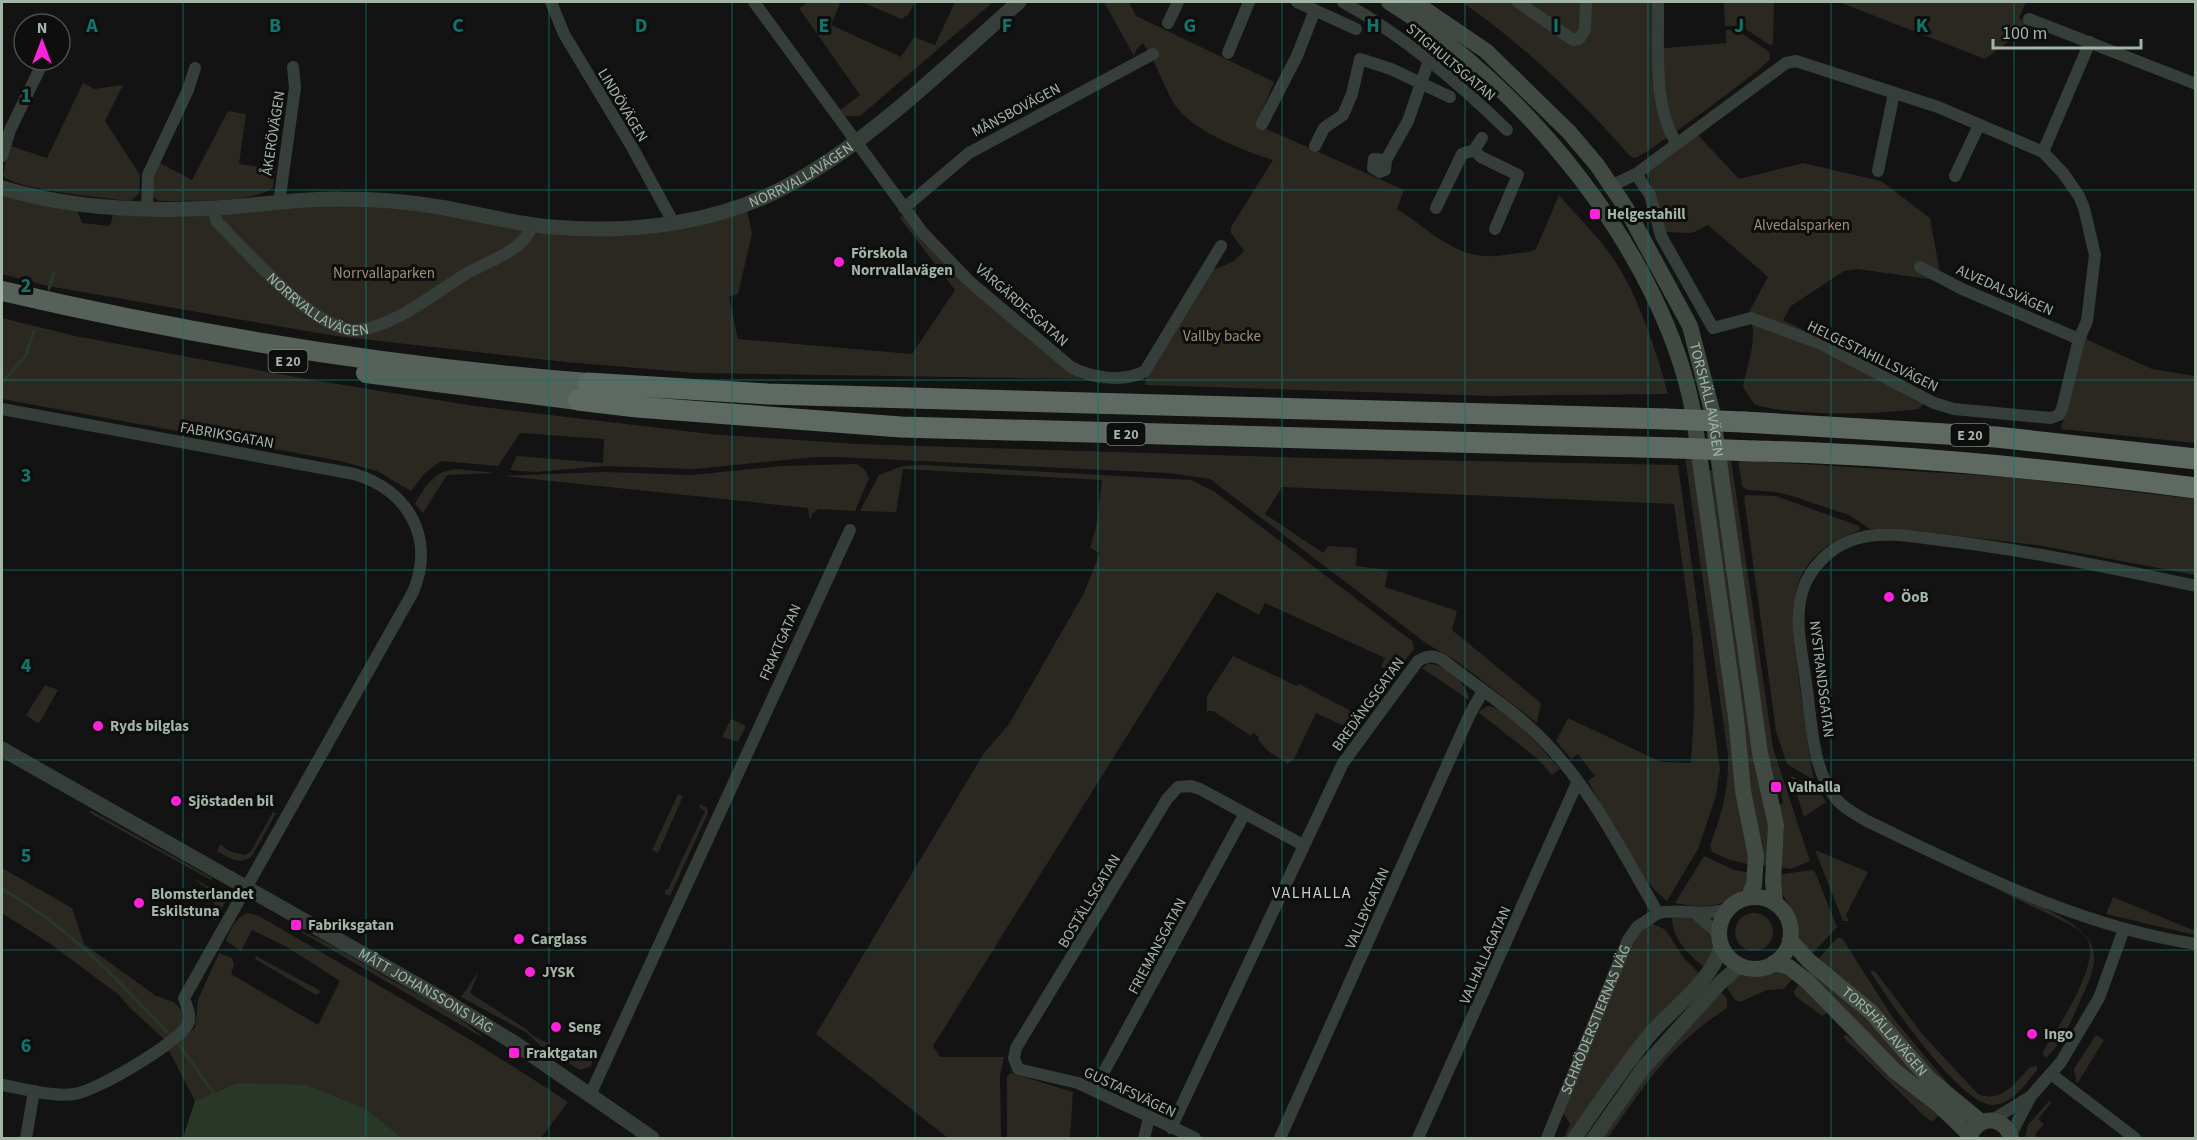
<svg xmlns="http://www.w3.org/2000/svg" width="2197" height="1140" viewBox="0 0 2197 1140" font-family="'Source Sans 3',sans-serif">
<rect width="100%" height="100%" fill="#121312"/>
<path fill="#2b2822" d="M809,2H837L840,4L831,25L901,57L914,37L935,45L955,2H993L860,116H845L840,110L860,95L799,8Z
M862,2H915L908,15L901,19Z
M1104,2H1129L1136,16L1274,82L1260,116L1262,127L1404,190L1397,209C1423,225 1450,253 1483,256C1498,257 1515,253 1530,252L1536,249L1559,195C1576,215 1595,233 1610,254C1636,289 1657,352 1668,394L1490,396L1145,385L1146,377L1211,271L1234,261L1244,251L1231,233V227L1273,160C1244,151 1189,130 1173,102C1162,82 1156,62 1143,43L1136,50L1134,56Z
M1462,2H1652L1654,49L1726,43V30H1737L1769,52L1770,59C1765,68 1645,156 1635,158L1630,156C1580,99 1524,45 1462,2Z
M1724,2H1774L1773,44L1770,45L1741,26H1725Z
M1839,2H2026L2019,18L2032,24L1985,59Z
M83,83L95,89L123,85L105,121L140,175L139,194L130,201C107,198 16,190 3,176L8,145L47,158Z
M228,111L246,114L239,164L275,169L273,187C256,204 184,200 159,201L151,195L156,161L192,180Z
M1697,134L1739,179L1803,163L1881,181L1930,218L1940,273L1928,279L1858,269L1844,271L1791,306L1783,320L1862,359L1926,400L1919,409C1874,415 1798,416 1755,405L1743,387C1748,361 1759,338 1749,312L1768,277L1708,225L1692,233L1663,232L1659,209L1646,171Z
M2,193L77,210L82,223L110,226L113,215L282,206H398L569,234L747,210L752,234L738,294L729,297L738,339L912,354L955,290L899,217L903,216L1065,369L1081,379L696,373L565,362L335,336L48,286L2,274Z
M2,318L75,336L312,380L475,406L710,434L857,444L1313,458L1678,465L1720,769L1716,796L1698,849L1667,901C1633,874 1609,819 1588,781L1595,776L1578,754L1571,759L1556,741L1568,718L1661,762L1691,763L1694,712L1693,639L1674,504L1282,487L1265,514L1323,553L1329,546L1357,548L1356,566L1388,570L1385,587L1457,611L1452,630L1541,703L1537,723L1458,662L1427,644L1210,479L1168,473L838,457H815L695,469L603,466L535,472L510,470L517,456L603,463L604,439L520,433L498,466L441,461L425,473L411,491L377,471L340,461L2,399Z
M2085,335L2088,340L2152,369L2195,376V443L2061,429Z
M1685,457L1692,458L1752,865L1730,860L1712,852L1710,845C1722,814 1729,789 1728,755Z
M1726,459H1731L1773,748L1810,861L1791,869L1778,867L1784,832L1779,805L1783,803L1781,792L1783,791L1780,780L1773,781L1766,751Z
M1738,460L2008,477L2195,499V575L2037,545L1908,530L1870,529L1849,515L1795,497L1777,492L1747,490L1742,486Z
M857,464L865,470L869,478L855,511L818,509L812,514L810,520L808,508L504,476L603,472L692,475L781,466Z
M923,465L1191,480L1215,492L1412,641L1414,649L1396,672L1381,667L1385,658L1265,603L1259,615L1217,592L933,1046L940,1057H1004L1000,1075L1001,1138H948L816,1034L984,753L1009,724L1084,593L1100,553L1090,548L1096,528L1102,480L903,469L896,512L860,511L879,475L903,466Z
M456,469L496,473L447,475L423,513L415,504C426,485 434,471 456,469Z
M1712,470L1759,784L1771,836V866L1760,865L1709,471Z
M1747,495L1776,496L1859,526L1860,530C1778,559 1790,616 1800,687C1805,718 1807,748 1814,778L1812,779L1787,764L1776,731L1744,497Z
M1233,656L1297,686L1299,684L1357,714L1368,690L1382,697L1355,731L1316,713L1294,759L1288,764L1268,751L1258,740L1259,737L1253,733L1251,736L1213,711H1207V696Z
M1428,664C1444,662 1469,685 1469,700L1422,668Z
M45,685L58,690L40,722L37,723L26,715Z
M1487,706C1507,706 1546,754 1560,769L1552,775L1539,760L1478,712Z
M731,719L746,726L738,742L722,737Z
M1791,776L1817,787L1826,802L1804,817Z
M678,794L683,796L658,853L652,850Z
M700,804L707,808L708,813L670,896L665,894V890L668,889L705,811L699,807Z
M92,811L212,878L211,880L88,812Z
M273,812L276,813L252,856C239,866 229,858 217,851L220,844L229,851L245,855L251,851Z
M1815,850L1868,872L1846,915L1849,921H1843Z
M1704,856L1734,870L1752,873C1738,908 1707,910 1675,903Z
M2,868L72,908L84,944L156,996L174,1002L184,1013L185,1022L164,1039L130,1008L119,995L52,945L2,913Z
M1812,870L1815,872L1837,927L1809,957C1797,941 1800,934 1794,916C1788,898 1780,898 1777,875Z
M191,877L224,895L226,900L216,921L213,919L215,907L212,892Z
M1992,887C2020,899 2092,920 2094,955C2095,970 2087,986 2081,999C2073,1018 2062,1043 2046,1058L2042,1053C2057,1030 2097,969 2089,943C2086,934 2077,929 2069,924Z
M2113,897L2195,931V935L2106,914Z
M1673,912C1693,917 1709,926 1714,947L1706,968C1689,956 1668,935 1673,912Z
M1735 932a19 19 0 1 1 38 0a19 19 0 1 1-38 0Z
M247,913L259,916C363,977 468,1035 568,1102L541,1138H402L368,1110L237,1083L195,1101L168,1049L195,1028L198,1000L219,953L232,958L234,965L231,974L318,1025L340,981L285,946L252,930L241,951L226,941C230,930 235,918 247,913Z
M1649,922L1666,930L1683,957L1701,975L1570,1138H1564L1570,1124L1563,1113L1633,940Z
M296,929C328,941 357,960 386,977C420,996 457,1013 485,1039Z
M1837,938H1842L1893,1018L1949,1085L1956,1098L1815,963Z
M256,956L319,990L320,993L316,995L255,959Z
M1811,969C1855,1005 1893,1044 1927,1091L1806,975Z
M479,971L470,993L526,1029L533,1036L576,1056L579,1051L593,1058L591,1066L580,1070L542,1047L527,1033L461,997Z
M1773,971L1794,977L1784,989L1767,990L1740,1002L1735,1000L1724,983L1741,974Z
M1870,971H1875L1923,1035L1978,1094C2001,1104 2016,1082 2030,1067L2037,1066V1070C2026,1084 2011,1105 1992,1105C1960,1104 1887,999 1870,971Z
M1800,981L1827,1013L1822,1016L1795,996L1794,992Z
M1718,990L1727,998V1008C1670,1045 1645,1084 1608,1138H1600L1643,1077Z
M1847,1035L1942,1112L1932,1122L1924,1116L1843,1037Z
M2096,1035L2104,1040L2077,1084L2074,1069Z
M1011,1073L1073,1092L1070,1138H1007V1077Z
M2049,1101L2051,1103L2038,1119L2044,1124L2036,1133L2035,1138H2025L2028,1125Z"/>
<path fill="#293728" d="M237,1083L306,1085L368,1110L402,1138H183L195,1101Z"/>
<g fill="none" stroke-linecap="round" stroke-linejoin="round">
<path stroke="#293728" stroke-width="3" d="M49,289L54,272
M2,383L26,355L34,331
M2,889C69,927 115,977 167,1032
M180,1046L215,1095"/>
<g stroke="#363e39" stroke-width="12">
<path d="M551,2L564,34L632,147L673,222"/>
<path d="M754,2L923,233L969,281L1071,367C1090,378 1125,383 1145,371L1221,246"/>
<path d="M1297,2L1356,29"/>
<path d="M1343,2C1404,36 1457,81 1507,130"/>
<path d="M1518,2L1573,40L1579,39L1585,30L1586,2"/>
<path d="M1658,2C1659,46 1652,106 1677,144"/>
<path d="M2029,19L2196,84"/>
<path d="M1168,23L1178,2"/>
<path d="M1228,53L1249,2"/>
<path d="M1262,124L1297,56L1315,10"/>
<path d="M1315,146L1324,128L1343,115L1352,94L1360,59L1391,69L1450,97"/>
<path d="M1474,150L1481,157L1518,175L1495,229"/>
<path d="M1474,150L1482,138"/>
<path d="M2043,152L2090,42"/>
<path d="M2,156L10,130L44,60"/>
<path d="M1386,160L1374,159L1373,168L1380,172L1385,170L1386,160L1408,121L1427,66"/>
<path d="M1878,171L1894,93"/>
<path d="M1955,176L1979,125"/>
<path d="M1611,186L1636,174L1786,63L1796,61L1938,107L2043,152L2063,173L2079,196L2084,208L2095,255L2087,321L2079,339L2062,409L2059,415L2051,418L1954,409L1934,403L1821,344L1751,318L1713,328L1661,236L1650,195L1636,174"/>
<path d="M279,203L295,88L293,67"/>
<path id="s1" d="M213,208L217,222C247,251 318,336 360,330C395,325 431,296 461,277C487,260 520,255 533,225"/>
<path d="M904,208L969,153L1153,54"/>
<path d="M1436,208L1462,154L1474,150"/>
<path d="M147,210L148,175L188,90L195,68"/>
<path d="M1920,267L1962,289L2079,339"/>
<path d="M2,409L354,474C408,490 436,538 413,592L184,998C186,1006 192,1016 188,1024C178,1043 96,1091 75,1094C51,1097 25,1089 2,1085"/>
<path d="M2196,586C2111,568 2027,550 1940,540C1914,537 1884,531 1859,538C1835,544 1815,562 1805,584C1792,615 1802,651 1806,683C1812,721 1811,769 1837,800C1845,809 1857,815 1867,821C1974,872 2077,926 2196,944"/>
<path d="M1696,914L1713,929L1719,939"/>
<path d="M2051,1074L2135,1138"/>
<path d="M1094,1090L1244,815"/>
<path d="M590,1095L850,530"/>
<path d="M1992,1120L2028,1098"/>
<path d="M1171,1128L1343,763L1418,661C1428,655 1435,655 1444,661C1477,687 1515,711 1544,741C1592,790 1624,855 1658,913C1682,908 1704,917 1728,909"/>
<path d="M2010,1136L2031,1096L2061,1062L2099,998L2124,929"/>
<path d="M26,1138L34,1091"/>
<path d="M1144,1138L1149,1118"/>
<path d="M1195,1138L1078,1083L1018,1069L1014,1058L1016,1048L1167,799L1178,787L1191,786L1200,789L1303,845"/>
<path d="M1280,1138L1470,714L1483,691"/>
<path d="M1418,1138L1577,783"/>
<path id="s2" d="M1547,1138L1628,940L1637,927L1658,913"/>
</g>
<g stroke="#363e39" stroke-width="15">
<path id="s3" d="M2,188C69,208 144,212 214,208C256,206 298,198 340,199C373,199 406,201 439,207C476,213 514,224 552,227C631,234 716,224 787,186C869,143 949,63 1019,2"/>
<path id="s4" d="M2,749L439,997L513,1042L652,1138"/>
<path d="M1575,1138C1598,1104 1622,1070 1647,1038C1670,1009 1712,983 1721,946"/>
<path d="M1594,1138L1644,1067L1720,983L1740,965"/>
</g>
<g stroke="#404942" stroke-width="16">
<path d="M1389,2C1524,85 1662,252 1693,411L1736,717L1743,791L1756,856L1754,885L1748,897"/>
<path id="s5" d="M1414,2L1486,51L1569,132L1597,165L1626,208L1690,326L1712,411L1760,753L1776,825L1773,881L1775,903"/>
<circle cx="1755" cy="933" r="36"/>
<path id="s6" d="M1790,940L1809,961L1871,1012L1929,1079L1981,1122"/>
<path d="M1774,963L1789,967L1807,981L1896,1072L1939,1105L1971,1136"/>
<path d="M1974,1129C1986,1114 2006,1120 2011,1138"/>
</g>
<path stroke="#566159" stroke-width="20" d="M2,291C195,336 389,367 588,383
M366,373L578,400"/>
<path stroke="#5e6a61" stroke-width="21" d="M588,383L768,394L1666,419
M578,400L637,407L901,427L1676,448
M1744,422L1996,437L2196,459
M1754,451C1902,454 2049,469 2196,488"/>
<path stroke="#5e6a61" stroke-width="21" d="M1666,419L1744,422
M1676,448L1754,451"/>
</g>
<path fill="none" stroke="#0f766e" stroke-width="1.5" stroke-opacity="0.55" d="M183,2V1138M366,2V1138M549,2V1138M732,2V1138M915,2V1138M1098,2V1138M1282,2V1138M1465,2V1138M1648,2V1138M1831,2V1138M2014,2V1138M2,190H2196M2,380H2196M2,570H2196M2,760H2196M2,950H2196"/>
<g fill="#fb22d8" stroke="#0d0e0d" stroke-width="2">
<rect x="1589" y="208" width="12" height="12" rx="3"/>
<circle cx="839" cy="262" r="6"/>
<circle cx="1889" cy="597" r="6"/>
<circle cx="98" cy="726" r="6"/>
<rect x="1770" y="781" width="12" height="12" rx="3"/>
<circle cx="176" cy="801" r="6"/>
<circle cx="139" cy="903" r="6"/>
<rect x="290" y="919" width="12" height="12" rx="3"/>
<circle cx="519" cy="939" r="6"/>
<circle cx="530" cy="972" r="6"/>
<circle cx="556" cy="1027" r="6"/>
<circle cx="2032" cy="1034" r="6"/>
<rect x="508" y="1047" width="12" height="12" rx="3"/>
</g>
<g text-anchor="middle" stroke-width="6" stroke-linejoin="round" paint-order="stroke">
<g fill="#0d0e0d" stroke="#758378" stroke-width="1.5">
<rect x="268.5" y="350" width="39" height="22" rx="4.5"/>
<rect x="1106.5" y="423" width="39" height="22" rx="4.5"/>
<rect x="1950.5" y="424" width="39" height="22" rx="4.5"/>
</g>
<g font-size="14" font-weight="bold" fill="#a2b5a6">
<text x="288" y="366">E 20</text>
<text x="1126" y="439">E 20</text>
<text x="1970" y="440">E 20</text>
</g>
<g font-size="15" fill="#a2b5a6" stroke="#0d0e0d">
<text transform="translate(1451 62) rotate(40)" y="5">STIGHULTSGATAN</text>
<text transform="translate(623 105) rotate(59)" y="5">LINDÖVÄGEN</text>
<text transform="translate(1016 110) rotate(-28)" y="5">MÅNSBOVÄGEN</text>
<text transform="translate(273 133) rotate(-81)" y="5">ÅKERÖVÄGEN</text>
<text dy="5" stroke="none"><textPath href="#s3" startOffset="814">NORRVALLAVÄGEN</textPath></text>
<text transform="translate(2005 290) rotate(24)" y="5">ALVEDALSVÄGEN</text>
<text dy="5" stroke="none"><textPath href="#s1" startOffset="148">NORRVALLAVÄGEN</textPath></text>
<text transform="translate(1022 305) rotate(41)" y="5">VÅRGÄRDESGATAN</text>
<text transform="translate(1873 356) rotate(26)" y="5">HELGESTAHILLSVÄGEN</text>
<text dy="5" stroke="none"><textPath href="#s5" startOffset="508">TORSHÄLLAVÄGEN</textPath></text>
<text transform="translate(227 435) rotate(10)" y="5">FABRIKSGATAN</text>
<text transform="translate(780 642) rotate(-66)" y="5">FRAKTGATAN</text>
<text transform="translate(1822 679) rotate(83)" y="5">NYSTRANDSGATAN</text>
<text transform="translate(1368 704) rotate(-54)" y="5">BREDÄNGSGATAN</text>
<text transform="translate(1089 901) rotate(-59)" y="5">BOSTÄLLSGATAN</text>
<text transform="translate(1367 908) rotate(-66)" y="5">VALLBYGATAN</text>
<text transform="translate(1157 946) rotate(-62)" y="5">FRIEMANSGATAN</text>
<text transform="translate(1485 955) rotate(-66)" y="5">VALHALLAGATAN</text>
<text dy="5" stroke="none"><textPath href="#s4" startOffset="488">MÅTT JOHANSSONS VÄG</textPath></text>
<text dy="5" stroke="none"><textPath href="#s2" startOffset="128">SCHRÖDERSTIERNAS VÄG</textPath></text>
<text dy="5" stroke="none"><textPath href="#s6" startOffset="132">TORSHÄLLAVÄGEN</textPath></text>
<text transform="translate(1130 1092) rotate(25)" y="5">GUSTAFSVÄGEN</text>
</g>
<g font-size="15" font-weight="bold" fill="#a2b5a6" stroke="#0d0e0d" text-anchor="start">
<text x="1607" y="219">Helgestahill</text>
<text x="851" y="258">Förskola<tspan x="851" dy="17">Norrvallavägen</tspan></text>
<text x="1901" y="602">ÖoB</text>
<text x="110" y="731">Ryds bilglas</text>
<text x="1788" y="792">Valhalla</text>
<text x="188" y="806">Sjöstaden bil</text>
<text x="151" y="899">Blomsterlandet<tspan x="151" dy="17">Eskilstuna</tspan></text>
<text x="308" y="930">Fabriksgatan</text>
<text x="531" y="944">Carglass</text>
<text x="542" y="977">JYSK</text>
<text x="568" y="1032">Seng</text>
<text x="2044" y="1039">Ingo</text>
<text x="526" y="1058">Fraktgatan</text>
</g>
<g font-size="15" fill="#a18f78" stroke="#0d0e0d">
<text x="1802" y="230">Alvedalsparken</text>
<text x="384" y="278">Norrvallaparken</text>
<text x="1222" y="341">Vallby backe</text>
</g>
<g font-size="16" letter-spacing="1.5" fill="#c3d1c6" stroke="#0d0e0d">
<text x="1312" y="898">VALHALLA</text>
</g>
</g>
<g font-size="20" text-anchor="middle" font-weight="bold" fill="#0f766e" stroke="#0d0e0d" stroke-width="6" stroke-linejoin="round" paint-order="stroke">
<text x="92" y="32">A</text>
<text x="275" y="32">B</text>
<text x="458" y="32">C</text>
<text x="641" y="32">D</text>
<text x="824" y="32">E</text>
<text x="1007" y="32">F</text>
<text x="1190" y="32">G</text>
<text x="1373" y="32">H</text>
<text x="1556" y="32">I</text>
<text x="1739" y="32">J</text>
<text x="1922" y="32">K</text>
<text x="26" y="102">1</text>
<text x="26" y="292">2</text>
<text x="26" y="482">3</text>
<text x="26" y="672">4</text>
<text x="26" y="862">5</text>
<text x="26" y="1052">6</text>
</g>
<rect width="2197" height="1140" fill="none" stroke="#a2b5a6" stroke-width="6"/>
<g transform="translate(42 42)"><circle r="28" fill="#0d0e0d" stroke="#49514a" stroke-width="1.5"/>
<path d="M0-4.5L10 22L0 15L-10 22Z" fill="#fb22d8"/>
<text y="-9" font-size="16" font-weight="bold" text-anchor="middle" fill="#a2b5a6">N</text>
</g>
<path d="M1993 39v9h148v-9" fill="none" stroke="#a2b5a6" stroke-width="3"/>
<text x="2002" y="39" font-size="18" fill="#a2b5a6" stroke="#0d0e0d" stroke-width="4.5" paint-order="stroke">100 m</text>
</svg>
